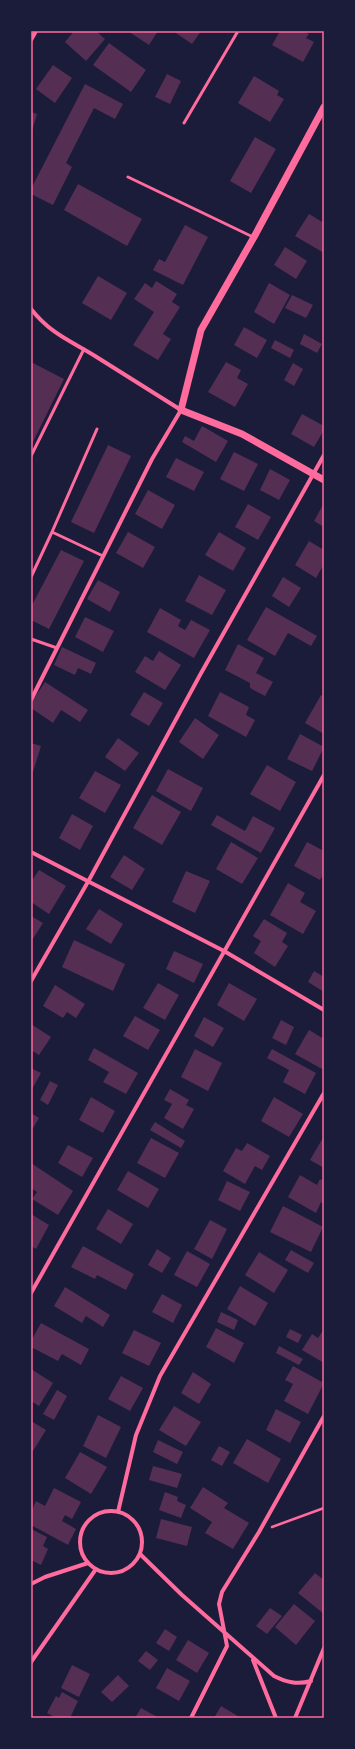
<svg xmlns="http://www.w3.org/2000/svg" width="355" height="1749" viewBox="0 0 355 1749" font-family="Ubuntu,sans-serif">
<rect width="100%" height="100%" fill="#1b1b3a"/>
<path fill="#542f53" d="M74,31H96L105,39L86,61L65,42Z
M128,31H158L149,45Z
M173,31H201L192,44Z
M280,31H303L309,34L306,38L314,42L303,62L272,45Z
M109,43L146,70L131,92L93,65Z
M53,65L72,78L55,103L36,89Z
M167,74L181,81L170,104L155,97Z
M254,76L279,91L277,95L284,99L270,122L238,103Z
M85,84L123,104L115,119L94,108L66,163L72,167L53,205L31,194V189Z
M31,112L37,114L31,135Z
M255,137L276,149L251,193L230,181Z
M78,184L142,219L127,246L64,210Z
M309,214L324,223V253L295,236Z
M185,225L208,237L183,285L153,270L159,259L165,262Z
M285,247L307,261L296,279L274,265Z
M98,276L127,293L111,320L82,303Z
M156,281L177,294L172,302L180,307L163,334L171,339L158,360L133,345L154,312L134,299L145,283L152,288Z
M269,283L290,295L274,324L254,312Z
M292,295L313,305L306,318L285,308Z
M244,327L267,340L257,358L234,345Z
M304,334L322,344L317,353L300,344Z
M275,340L294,350L290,358L271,348Z
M31,362L64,379L31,446Z
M226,362L241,370L237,378L248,384L235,407L208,392Z
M293,363L303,369L294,386L284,380Z
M302,414L324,426V430L314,447L291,434Z
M202,426L228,441L216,462L182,442L185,436L194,441Z
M108,445L131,456L94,533L71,522Z
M234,452L258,464L244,491L220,479Z
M176,458L204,472L194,491L166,477Z
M270,469L290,480L279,500L260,490Z
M148,490L175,505L162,529L135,514Z
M324,503V527L314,521Z
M248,504L271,517L258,540L235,527Z
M128,532L155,547L143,568L116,553Z
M219,532L246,548L233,571L205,555Z
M309,541L324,550V564L316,578L295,565Z
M61,550L84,561L49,629L31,620V607Z
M199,575L226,590L212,615L185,601Z
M283,577L301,588L289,607L272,596Z
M98,580L120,592L110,612L87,599Z
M266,607L317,636L311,646L288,633L275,656L247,640Z
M160,608L181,620L178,626L185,630L191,620L210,630L194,658L147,632Z
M85,617L114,631L103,652L75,637Z
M238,644L264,658L256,673L273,682L265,696L250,688V683L225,670Z
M62,647L96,663L91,674L78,668L75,675L54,665Z
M159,651L181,665L165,690L135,672L145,656L153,661Z
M45,682L88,710L80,722L61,710L53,723L31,708V703Z
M144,692L163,703L149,726L130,715Z
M220,692L249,707L246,715L255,720L246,737L208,716Z
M321,695L324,697V734L305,723Z
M195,718L219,735L203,759L179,742Z
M300,734L324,747L312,771L287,759Z
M118,738L139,753L125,771L105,757Z
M31,743L41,746L33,772L31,771Z
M267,765L296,782L280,811L250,794Z
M168,769L203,788L191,811L156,791Z
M95,771L121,785L105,813L79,798Z
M152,795L181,812L162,845L133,828Z
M72,814L93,826L80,850L59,838Z
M217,815L245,831L253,816L275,828L261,853L211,825Z
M231,842L258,858L242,884L216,869Z
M307,842L324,851V873L320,880L294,866Z
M124,855L145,869L132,890L110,877Z
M39,870L66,886L49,914L31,902V882Z
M186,871L210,881L195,913L172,902Z
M288,883L305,893L300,902L316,911L303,934L270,915Z
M99,909L123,924L111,944L86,929Z
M31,916L43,923L31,942Z
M264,919L287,933L282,942L288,946L275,967L254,953L261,941L253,936Z
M74,940L125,964L113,991L62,967Z
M174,951L203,964L194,983L166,969Z
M314,971L324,977V992L308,982Z
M158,983L179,995L165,1020L143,1008Z
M229,983L257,999L244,1021L217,1005Z
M55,985L85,1004L76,1018L67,1012L63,1018L43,1006Z
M135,1016L160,1030L148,1050L123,1036Z
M204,1017L224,1028L213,1047L194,1036Z
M281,1020L294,1027L286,1045L272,1038Z
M31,1024L51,1037L39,1055L31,1050Z
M309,1030L324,1039V1066L322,1069L295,1054Z
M94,1048L138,1073L126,1094L103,1082L109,1072L88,1060Z
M195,1049L222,1063L208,1091L181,1077Z
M272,1049L316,1073L305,1094L283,1082L289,1070L267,1058Z
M31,1068L41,1073L31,1091Z
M50,1081L58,1085L48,1105L40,1100Z
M170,1089L189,1100L186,1105L194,1109L183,1129L164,1118L172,1104L164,1100Z
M91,1097L115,1111L103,1133L79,1120Z
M274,1097L303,1114L289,1137L261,1121Z
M31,1113L39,1118L33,1128L31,1127Z
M155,1122L185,1141L181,1148L150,1130Z
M324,1136V1168L310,1160Z
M151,1138L179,1153L165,1178L137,1163Z
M247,1143L270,1156L262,1170L255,1166L245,1184L223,1171L236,1148L242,1151Z
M68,1145L93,1158L82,1177L58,1163Z
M31,1163L73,1191L58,1215L32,1199L37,1192L31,1188Z
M128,1171L159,1189L148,1208L117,1190Z
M300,1175L317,1185L320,1179L324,1181V1204L321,1202L316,1213L288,1197Z
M227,1181L250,1192L240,1211L218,1200Z
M283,1206L323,1227L311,1252L270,1232Z
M108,1209L133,1224L121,1244L96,1229Z
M31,1214L49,1225L36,1249L31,1246Z
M210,1220L227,1229L212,1259L194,1249Z
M83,1246L134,1274L126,1290L97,1275L95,1279L71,1267Z
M157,1249L171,1258L162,1273L148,1265Z
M291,1250L314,1263L308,1273L285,1260Z
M187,1251L210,1264L197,1287L174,1275Z
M259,1252L288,1270L274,1293L245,1275Z
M240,1286L268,1303L255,1326L227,1309Z
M65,1287L110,1315L103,1327L86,1316L82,1323L54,1306Z
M162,1294L182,1305L173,1323L152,1312Z
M221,1312L238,1320L234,1330L217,1322Z
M41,1323L89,1349L81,1365L62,1354L58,1361L31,1347V1341Z
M216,1328L244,1343L234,1363L206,1347Z
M290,1329L302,1335L298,1343L286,1337Z
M324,1329V1363L302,1350L312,1334L318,1338Z
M134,1330L161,1343L149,1366L122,1353Z
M279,1346L303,1359L299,1365L276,1353Z
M293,1366L324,1383L308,1414L284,1401L293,1384L285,1380Z
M31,1369L53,1383L39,1406L31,1401Z
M193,1372L211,1384L199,1404L181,1393Z
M121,1376L143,1388L130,1411L108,1399Z
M57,1390L67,1396L54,1420L43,1414Z
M174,1406L201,1422L186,1446L159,1430Z
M276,1409L301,1422L290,1443L266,1430Z
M98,1415L121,1427L106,1458L83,1446Z
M31,1421L46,1430L33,1451L31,1450Z
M247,1439L281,1459L268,1483L233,1463Z
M158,1440L183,1452L177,1464L153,1452Z
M219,1446L230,1452L222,1466L211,1460Z
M80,1452L107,1467L91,1494L65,1478Z
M153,1466L182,1474L177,1488L149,1480Z
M203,1487L228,1503L224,1508L249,1523L233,1549L205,1533L212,1522L190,1508Z
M54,1488L81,1502L72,1519L65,1515L62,1521L76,1529L68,1545L31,1525V1512L36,1501L45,1506Z
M165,1492L178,1497L177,1501L186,1505L181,1518L159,1510Z
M161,1519L192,1527L187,1546L156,1538Z
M31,1529L47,1537L43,1546L48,1549L41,1565L31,1560Z
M315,1573L324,1580V1614L298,1593Z
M294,1604L315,1621L296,1645L275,1627Z
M270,1608L282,1616L267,1634L256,1626Z
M165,1629L177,1637L169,1651L156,1643Z
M188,1640L209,1653L197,1673L176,1660Z
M146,1651L158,1660L150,1670L138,1661Z
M72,1665L90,1674L79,1697L61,1688Z
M167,1668L190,1681L179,1701L156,1688Z
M118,1675L129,1686L112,1702L101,1692Z
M62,1692L78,1701L70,1718H56L47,1713L56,1696L59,1698Z
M221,1706L241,1718H214Z
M141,1708L159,1718H135Z"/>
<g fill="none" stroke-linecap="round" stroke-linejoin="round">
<path stroke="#ff6b9d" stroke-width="2.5" d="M272,1527L324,1508"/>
<path stroke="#ff6b9d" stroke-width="3" d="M184,123L238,31
M128,177L253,237
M97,429L52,532L103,556
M31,456L84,349
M31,577L52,532
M31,639L57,648"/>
<path stroke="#ff6b9d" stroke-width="4" d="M31,40L36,31
M31,309C51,334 69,340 95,356C124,374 152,392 181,410L152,459L31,700
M31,852L224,951L324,1010
M31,981L89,880L200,675L324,455
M31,1293L324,775
M80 1542a31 31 0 1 1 62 0a31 31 0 1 1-62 0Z
M118,1512L136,1435L160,1376L324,1093
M140,1554L182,1595L274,1676C286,1682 297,1685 311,1681
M31,1584L45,1577L88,1563
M253,1660L276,1718
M31,1662L96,1569
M191,1718L227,1646L219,1604L222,1592L259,1532L324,1416
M295,1718L324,1648"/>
<path stroke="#ff6b9d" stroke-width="7" d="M324,107L254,237L201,330L181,410L242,434L324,480"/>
</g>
<rect width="355" height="1749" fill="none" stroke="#1b1b3a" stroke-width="64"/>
<rect x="32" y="32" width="291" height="1685" fill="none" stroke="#ff6b9d" stroke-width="1.5"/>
</svg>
